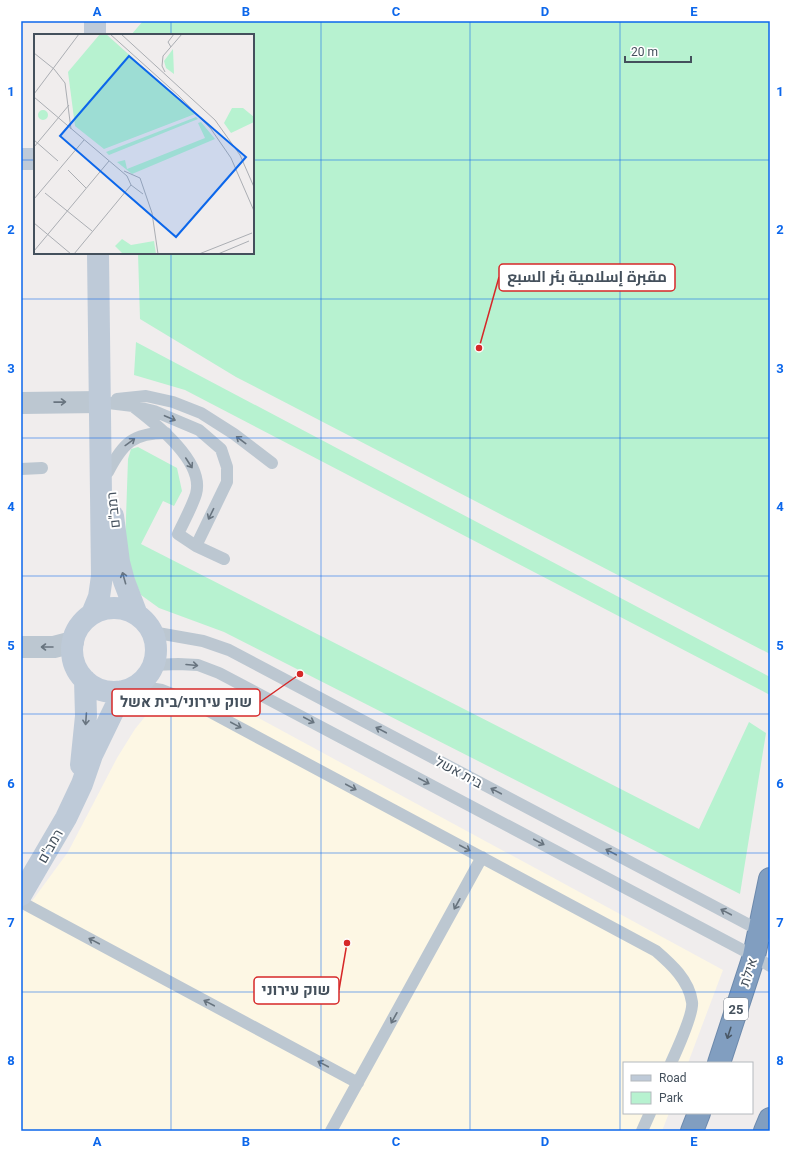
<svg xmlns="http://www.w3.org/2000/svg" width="791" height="1152" viewBox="0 0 791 1152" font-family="Roboto,Cairo,Heebo,sans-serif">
<rect width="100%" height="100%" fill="#f0eded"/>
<path fill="#fdf7e4" d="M152,708L242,709L723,970L688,1063H624V1113H669L662,1131H21V916L68,852L117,758L135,729Z"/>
<path fill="#b7f2d0" d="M143,21H770V654L236,377L140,319L138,253H253V35H131Z
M136,342L770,677V695L185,390L134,375Z
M138,447L177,468L182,491L174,506L163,501L141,544L699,829L749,722L766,733L740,894L224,632L159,608L141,595L132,574L125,547L128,459L131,449Z"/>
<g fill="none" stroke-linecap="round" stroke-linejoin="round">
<defs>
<path id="highway" d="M719,1063L754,956L770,879
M692,1131L699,1113
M765,1131L770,1119"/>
</defs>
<use href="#highway" stroke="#6c89ac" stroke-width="24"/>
<path stroke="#bcc7d1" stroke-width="12" d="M117,399L146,396L173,402L201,413L234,434L272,463
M100,402L133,406L154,411L199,430L221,449L227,467V482L196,546L224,559
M135,408C157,425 205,462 196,494C192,507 184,521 178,534L196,546
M21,469L42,468
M108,472C123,443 133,433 166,433
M152,632L203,641L229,650L770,936
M153,665L178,664L198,665L219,673L754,956L770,966
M136,686L162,690L190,701L656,951C671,964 689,980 692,1002C694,1013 676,1052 671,1063
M21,902L358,1083
M331,1131L482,857
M642,1131L650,1113"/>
<path stroke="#bcc7d1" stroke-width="22" d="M21,403L100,402
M21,647H54L73,642"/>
<path stroke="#becad8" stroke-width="22" d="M95,21V35
M21,159H35
M113,516L119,562L124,581L137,615
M72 650a42 42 0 1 1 84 0a42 42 0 1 1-84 0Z
M92,614L99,597L102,576L98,253
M81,765L86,716L85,680
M21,895L66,818L82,784L92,755L123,691"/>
<use href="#highway" stroke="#819ec0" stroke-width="22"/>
</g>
<defs><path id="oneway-shaft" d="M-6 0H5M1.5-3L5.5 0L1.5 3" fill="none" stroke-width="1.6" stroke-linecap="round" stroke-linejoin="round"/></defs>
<g stroke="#68747f">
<use href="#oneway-shaft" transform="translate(60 402) rotate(-1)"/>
<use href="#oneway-shaft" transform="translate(170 418) rotate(23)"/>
<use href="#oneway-shaft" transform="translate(241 440) rotate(-143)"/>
<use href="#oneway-shaft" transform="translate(130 442) rotate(-36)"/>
<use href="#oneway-shaft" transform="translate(189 463) rotate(57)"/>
<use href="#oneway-shaft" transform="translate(211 514) rotate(116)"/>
<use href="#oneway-shaft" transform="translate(47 647) rotate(180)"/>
<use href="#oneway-shaft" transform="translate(192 665) rotate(5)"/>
<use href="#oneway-shaft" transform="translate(309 720) rotate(28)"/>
<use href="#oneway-shaft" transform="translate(236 725) rotate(28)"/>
<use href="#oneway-shaft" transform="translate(381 730) rotate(-152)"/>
<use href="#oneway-shaft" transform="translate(424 781) rotate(28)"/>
<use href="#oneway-shaft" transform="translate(351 787) rotate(28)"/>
<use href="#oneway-shaft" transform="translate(496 791) rotate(-152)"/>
<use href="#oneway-shaft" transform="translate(539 842) rotate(28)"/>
<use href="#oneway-shaft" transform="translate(465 848) rotate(28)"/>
<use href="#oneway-shaft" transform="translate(611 852) rotate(-152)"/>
<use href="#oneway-shaft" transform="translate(457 904) rotate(119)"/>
<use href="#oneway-shaft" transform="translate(726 912) rotate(-152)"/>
<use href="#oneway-shaft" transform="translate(94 941) rotate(-152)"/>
<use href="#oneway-shaft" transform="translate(209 1003) rotate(-152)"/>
<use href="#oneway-shaft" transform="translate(394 1018) rotate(119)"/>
<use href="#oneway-shaft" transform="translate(323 1064) rotate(-152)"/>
</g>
<g stroke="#697581">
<use href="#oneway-shaft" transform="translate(124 578) rotate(-106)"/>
<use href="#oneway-shaft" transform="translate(86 719) rotate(94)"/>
</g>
<use stroke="#4a5866" href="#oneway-shaft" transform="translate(729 1033) rotate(108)"/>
<path fill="none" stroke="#0c67eb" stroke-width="1" stroke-opacity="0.55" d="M171,21V35M321,21V1131M470,21V1131M620,21V1131M21,160H35M253,160H770M171,253V1131M21,299H770M21,438H770M21,576H770M21,714H770M21,853H770M21,992H770"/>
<g text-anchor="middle" stroke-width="4" stroke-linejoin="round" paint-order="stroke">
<rect fill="#fff" stroke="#7c848d" stroke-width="1" x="724" y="998" width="24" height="22" rx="3"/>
<g font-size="13" font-weight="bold" fill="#44505c">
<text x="736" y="1014">25</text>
</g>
<g font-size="14" fill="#44505c" stroke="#fff">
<text transform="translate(113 510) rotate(-96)" y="5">רמב"ם</text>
<text transform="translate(459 772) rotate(28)" y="5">בית אשל</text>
<text transform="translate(50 846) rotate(-60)" y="5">רמב"ם</text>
<text transform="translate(748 972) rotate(-72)" y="5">אילת</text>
</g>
</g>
<g transform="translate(34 34)">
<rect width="220" height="220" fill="#f0eded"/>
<path d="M66,0H72L161,80L70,115L41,92L34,38ZM139,15L140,40L132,34L130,27ZM198,74H209L220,83V88L197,99L190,89ZM4 81a5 5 0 1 1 10 0a5 5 0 1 1-10 0ZM162,83L164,85L75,121L72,118ZM167,88L181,105L98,140L83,128L91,126L93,135L171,104L164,89ZM88,205L97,211L120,207L122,220H89L81,212Z" fill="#b7f2d0"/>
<path fill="none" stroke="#abaeb3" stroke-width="1" d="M76,0L145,62L177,95L197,124L220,177M87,0L181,86L206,121L220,153M137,13L134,8L140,0M0,19L20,35L31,49L37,95M131,38L128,32L129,22L148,0M0,60L45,0M0,63L93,142L97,151M0,106L24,127M0,113L35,71M34,136L52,154M90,137L106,144L118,179L124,220M97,151L109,160M11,159L58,197M0,165L50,106M0,189L37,220M0,217L75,127M40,220L97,151M165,220L218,199M184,220L215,207"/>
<path fill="#0c67eb" fill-opacity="0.15" stroke="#0c67eb" stroke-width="2" d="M95,22L212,123L142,203L26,102Z"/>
<rect width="220" height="220" fill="none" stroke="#44505c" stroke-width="2"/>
</g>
<path fill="none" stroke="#d62828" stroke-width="1.5" d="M479 348L499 277M300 674L260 702M347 943L339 990"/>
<g fill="#d62828" stroke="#fff" stroke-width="1.5">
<circle cx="479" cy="348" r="4"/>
<circle cx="300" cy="674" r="4"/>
<circle cx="347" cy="943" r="4"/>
</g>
<g fill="#fff" stroke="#d62828" stroke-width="1.5">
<rect x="499" y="264" width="176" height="27" rx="4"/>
<rect x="112" y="689" width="148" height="27" rx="4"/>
<rect x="254" y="977" width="85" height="27" rx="4"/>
</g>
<g font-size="15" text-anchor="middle" font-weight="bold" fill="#44505c">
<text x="587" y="282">مقبرة إسلامية بئر السبع</text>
<text x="186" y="707">שוק עירוני/בית אשל</text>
<text x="296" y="995">שוק עירוני</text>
</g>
<rect width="791" height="1152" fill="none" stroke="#ffffff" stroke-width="44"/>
<rect x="623" y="1062" width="130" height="52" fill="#ffffff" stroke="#b4b9be"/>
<rect x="631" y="1075" width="20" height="6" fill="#becad8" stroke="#b4b9be"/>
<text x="659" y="1082" font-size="12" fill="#44505c">Road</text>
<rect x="631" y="1092" width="20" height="12" fill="#b7f2d0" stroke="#b4b9be"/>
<text x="659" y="1102" font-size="12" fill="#44505c">Park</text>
<path d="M625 56v6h66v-6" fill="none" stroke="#44505c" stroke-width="2"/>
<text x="631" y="56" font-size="12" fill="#44505c" stroke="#ffffff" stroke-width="3" paint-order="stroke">20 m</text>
<rect x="22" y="22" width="747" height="1108" fill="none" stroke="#0c67eb" stroke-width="1.5"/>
<g font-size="13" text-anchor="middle" font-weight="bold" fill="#0c67eb">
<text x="97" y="16">A</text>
<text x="246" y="16">B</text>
<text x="396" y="16">C</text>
<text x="545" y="16">D</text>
<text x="694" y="16">E</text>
<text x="11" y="96">1</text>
<text x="780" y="96">1</text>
<text x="11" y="234">2</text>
<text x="780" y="234">2</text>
<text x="11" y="373">3</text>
<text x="780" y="373">3</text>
<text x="11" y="511">4</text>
<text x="780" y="511">4</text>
<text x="11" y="650">5</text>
<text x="780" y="650">5</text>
<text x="11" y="788">6</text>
<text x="780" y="788">6</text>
<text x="11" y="927">7</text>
<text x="780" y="927">7</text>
<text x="11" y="1065">8</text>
<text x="780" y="1065">8</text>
<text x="97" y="1146">A</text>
<text x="246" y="1146">B</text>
<text x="396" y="1146">C</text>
<text x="545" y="1146">D</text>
<text x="694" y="1146">E</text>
</g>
</svg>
